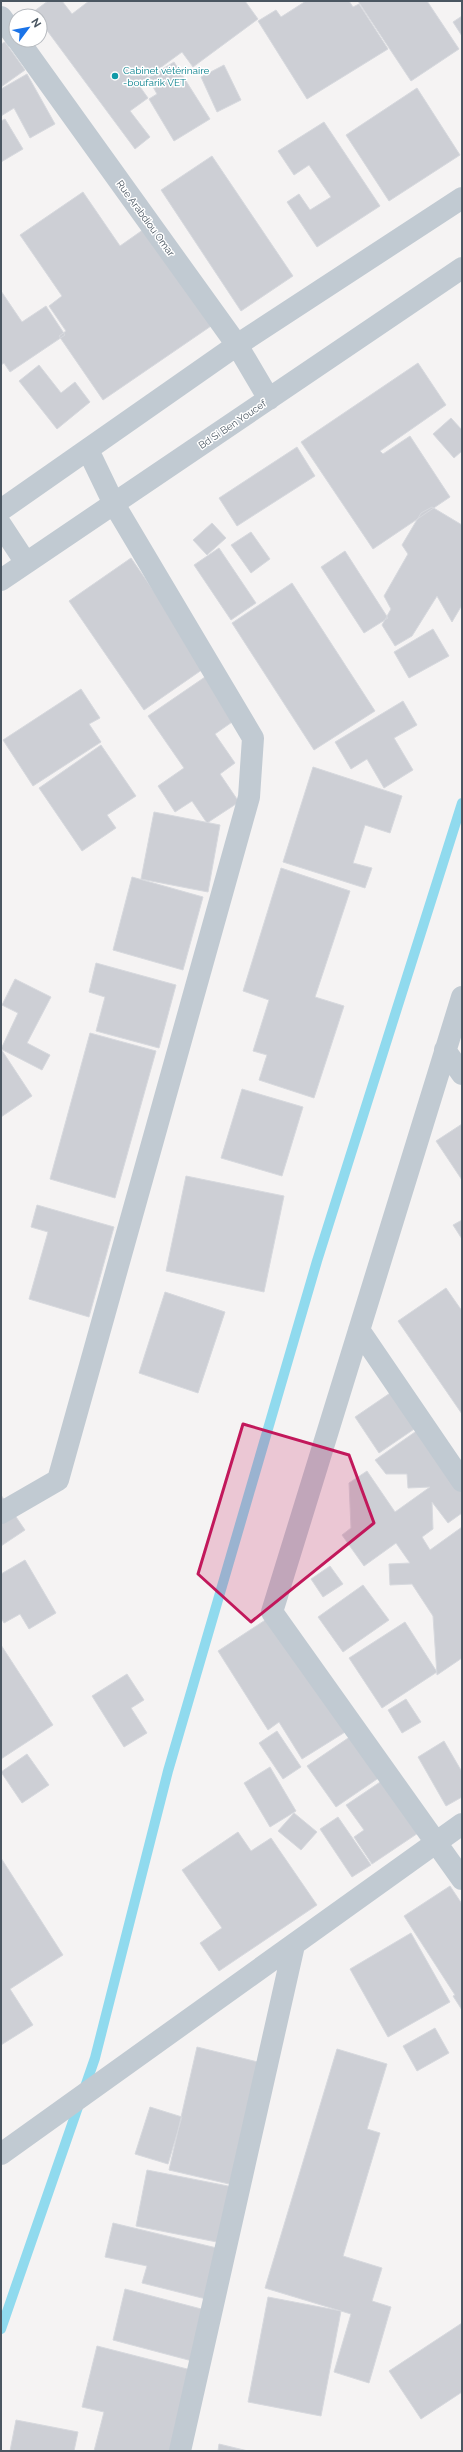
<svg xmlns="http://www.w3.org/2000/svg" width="463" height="2452" viewBox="0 0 463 2452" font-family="Raleway,sans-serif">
<rect width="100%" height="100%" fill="#f5f3f3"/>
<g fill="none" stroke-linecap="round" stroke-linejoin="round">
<path stroke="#90daee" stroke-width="10" d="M1,2329L95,2058L168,1771L317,1261L462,803"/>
</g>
<path fill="#cdcfd5" stroke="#d7d9de" d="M48,1H62L72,14L89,1H245L258,19L193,67L182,52L138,84L148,98L130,111L150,137L135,149L40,21V16H36L33,12Z
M306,1H349L353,7L359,4L388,49L307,99L258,21L276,10L281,17Z
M358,1H427L459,49L411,81Z
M462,16V36L453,22Z
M5,42L25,70L1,87V44Z
M174,62L210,119L174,141L149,99L157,94L148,78Z
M224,65L241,100L217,112L201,77Z
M27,74L55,124L30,138L14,108L1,116V89Z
M417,88L460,155L389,201L346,135Z
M5,119L23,149L1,162V121Z
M324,122L380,206L317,247L287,202L299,194L310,210L331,197L309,165L294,175L278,151Z
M212,156L293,276L241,311L161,190Z
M83,192L120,246L147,227L214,324L103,400L59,336L66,331L49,306L62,296L20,235Z
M1,291L22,322L46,306L65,335L10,372L4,363L1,365Z
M418,363L446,405L380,451L383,454L410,436L450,497L373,549L301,442Z
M39,365L61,393L75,382L90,402L57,429L19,381Z
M451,418L462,430V451L454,458L433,434Z
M297,447L315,476L237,526L219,498Z
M432,507L462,525V605L452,622L437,596L412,636L395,646L382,625L391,609L384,596L408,554L402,545L421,513Z
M212,523L226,538L207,555L193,540Z
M251,532L270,559L251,573L231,545Z
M219,548L256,603L231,620L194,565Z
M345,551L388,618L364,633L321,567Z
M131,558L206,667L144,710L69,601Z
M292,583L375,711L314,750L232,623Z
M433,629L449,656L409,678L394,652Z
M205,677L235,720L215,734L235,763L220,774L239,802L207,823L192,801L175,812L158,786L184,768L148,716Z
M81,689L100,718L89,724L101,742L33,786L3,740Z
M403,701L417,725L394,738L413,770L384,788L367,759L351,769L335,742Z
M101,745L136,796L107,815L116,828L82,851L39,788Z
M313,767L402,796L390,833L365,825L353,863L372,868L365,888L283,862Z
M154,812L220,825L208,892L141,879Z
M281,868L350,891L315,997L344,1006L314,1098L259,1080L267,1055L253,1051L269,1000L243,991Z
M132,877L203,897L183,970L113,950Z
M96,963L176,985L159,1048L96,1031L105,997L89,992Z
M15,979L51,997L27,1043L50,1055L42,1070L1,1049L18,1013L2,1005Z
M90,1033L156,1051L115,1198L50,1179Z
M1,1049L32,1096L1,1117Z
M242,1089L303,1107L282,1176L221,1158Z
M462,1124V1180L436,1141Z
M186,1176L284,1196L264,1292L166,1271Z
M37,1205L114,1227L89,1317L29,1299L48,1232L31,1227Z
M462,1220V1239L453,1225Z
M446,1288L462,1311V1414L398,1321Z
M165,1292L225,1312L198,1393L139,1373Z
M399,1387L423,1423L379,1453L355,1417Z
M425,1425L462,1478V1513L448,1523L432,1502L433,1529L422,1537L430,1550L462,1527V1658L437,1675L433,1616L412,1584L390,1585L389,1564L410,1563L396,1543L364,1566L342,1535L351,1528L349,1483L367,1471L395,1512L430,1487L408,1488L407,1474H386L375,1460Z
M1,1495L25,1530L1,1546Z
M25,1560L56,1613L29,1629L20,1614L4,1623L1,1618V1574Z
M330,1566L343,1584L323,1597L311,1579Z
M363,1585L389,1620L343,1652L318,1617Z
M276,1613L350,1729L302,1759L279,1722L268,1730L218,1651Z
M405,1622L437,1672L382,1708L349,1658Z
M1,1645L53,1725L1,1759Z
M127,1674L144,1700L131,1708L147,1733L124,1747L92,1696Z
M406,1699L421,1722L402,1733L388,1710Z
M277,1731L301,1767L283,1779L259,1743Z
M357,1732L386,1773L336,1807L307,1766Z
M444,1741L462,1772V1797L446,1806L418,1757Z
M27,1754L49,1785L22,1803L1,1772Z
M270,1767L296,1811L270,1827L244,1783Z
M395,1772L430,1825L372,1864L354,1837L364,1830L346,1805Z
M294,1813L317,1832L301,1850L278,1831Z
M338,1817L371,1865L352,1877L320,1829Z
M238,1832L251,1851L271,1838L317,1905L219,1971L200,1943L222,1928L182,1870Z
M1,1858L63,1955L10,1989L33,2025L1,2045Z
M450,1886L462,1904V2010L453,1996L455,1995L404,1916Z
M411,1933L450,2002L388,2037L350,1969Z
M435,2028L449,2053L417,2071L403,2046Z
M197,2047L270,2065L242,2187L169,2170Z
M337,2049L387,2064L367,2129L380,2133L343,2256L382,2268L372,2301L391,2307L369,2383L334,2372L351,2314L265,2288Z
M150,2107L182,2117L168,2164L135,2154Z
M147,2170L238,2188L227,2244L136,2226Z
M113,2223L221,2249L210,2300L142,2283L147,2266L105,2257Z
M125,2289L209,2311L196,2362L113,2340Z
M268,2297L341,2311L321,2416L248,2402Z
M462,2323V2392L421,2419L389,2371Z
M97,2346L195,2371L175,2451H94L104,2412L82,2407Z
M16,2420L78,2432L74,2451H10Z
M219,2444L248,2451H218Z"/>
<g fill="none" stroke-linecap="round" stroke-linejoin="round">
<path stroke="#c1cad2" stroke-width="22" d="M1,17L16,38
M18,40L237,345L269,399
M1,510L237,345L462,198
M1,525L26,563
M1,580L462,268
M462,997L272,1612L462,1879
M445,1050L462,1074
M359,1330L462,1481
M1,1513L58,1480L249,797L253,738L114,504L88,450
M1,2154L462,1824
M180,2451L294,1945"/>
</g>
<path fill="#c2185b" fill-opacity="0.2" stroke="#c2185b" stroke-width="3" stroke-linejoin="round" d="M243,1424L349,1455L374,1523L251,1622L198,1574Z"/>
<circle fill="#0f9aa8" stroke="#fff" stroke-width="1.5" cx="115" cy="76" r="4"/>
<g text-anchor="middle" stroke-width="3" stroke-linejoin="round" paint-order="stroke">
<g font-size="10" fill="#0d838f" stroke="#fff" text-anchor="start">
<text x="123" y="74">Cabinet vétérinaire<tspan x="123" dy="12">-boufarik VET</tspan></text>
</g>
<g font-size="10" fill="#4a5661" stroke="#fff">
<text transform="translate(146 218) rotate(54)" y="4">Rue Arabdiou Omar</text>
<text transform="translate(232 424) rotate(-34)" y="4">Bd Si Ben Youcef</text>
</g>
</g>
<rect width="463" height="2452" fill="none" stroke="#4a5661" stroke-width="4"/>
<g transform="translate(28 28) rotate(58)"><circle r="19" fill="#ffffff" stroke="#b7bbc0"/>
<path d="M0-3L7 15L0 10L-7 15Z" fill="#1a73e8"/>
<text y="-6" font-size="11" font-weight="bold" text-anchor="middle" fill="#4a5661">N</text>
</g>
</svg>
